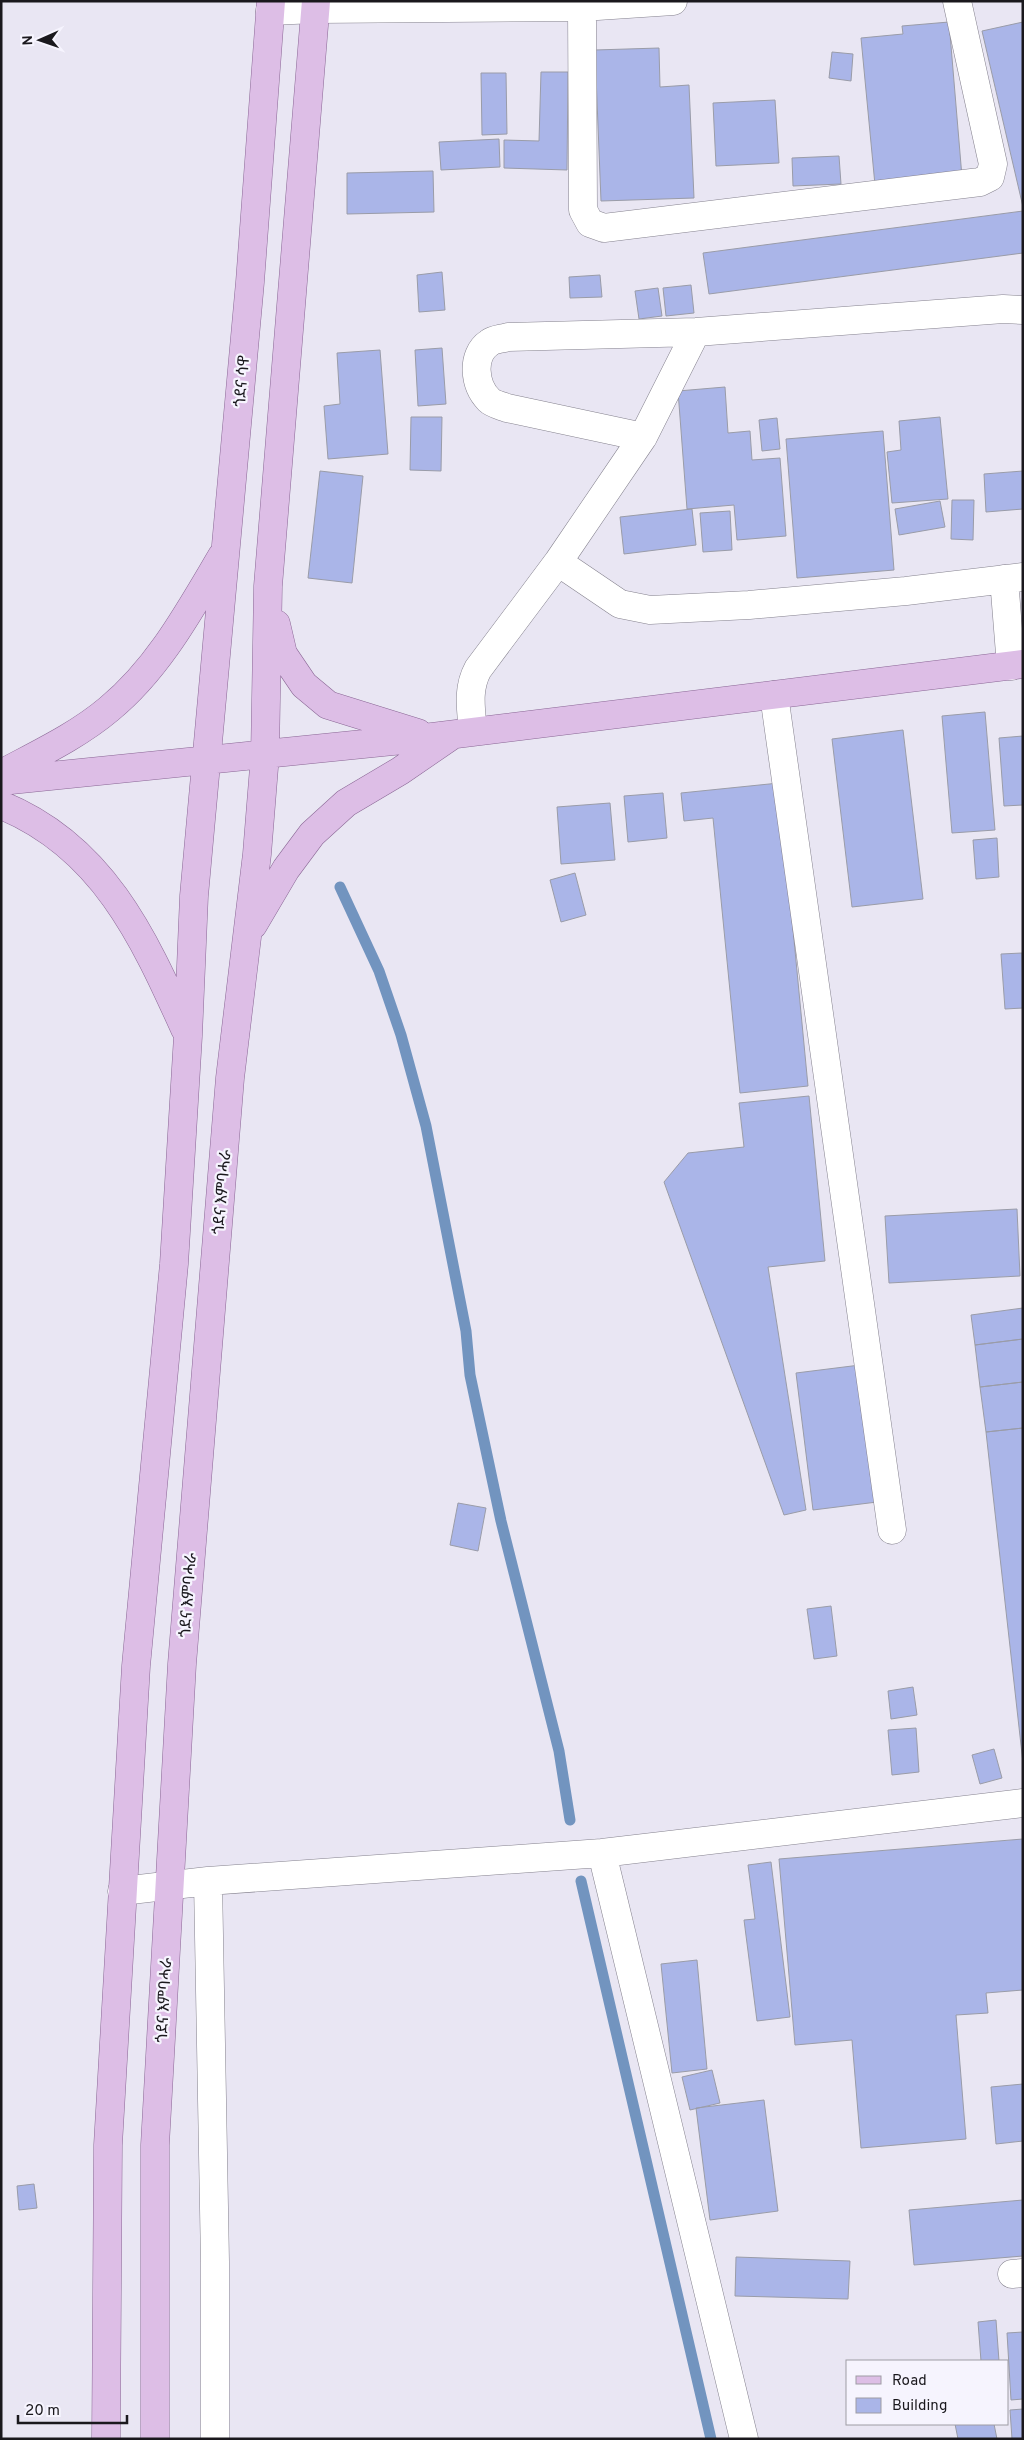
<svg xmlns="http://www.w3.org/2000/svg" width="1024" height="2440" viewBox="0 0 1024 2440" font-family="Overpass,'Noto Sans Ethiopic',sans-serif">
<rect width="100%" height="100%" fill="#e9e6f3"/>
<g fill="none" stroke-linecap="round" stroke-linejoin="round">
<path stroke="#7294bf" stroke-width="11" d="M340,887L379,971L401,1035L426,1126L466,1331L470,1375L501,1521L559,1751L570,1820
M581,1881L711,2439"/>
</g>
<path fill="#aab5e8" stroke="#9a9ca8" d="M949,22L962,177L875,185L861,38L903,34L902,26Z
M1023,22V207L982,31Z
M659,48L660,87L689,85L694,198L601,201L595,50Z
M832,52L853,54L851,81L829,78Z
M541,72H568L567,170L504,168V140L539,141Z
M481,73H506L507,134L482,135Z
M775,100L779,163L716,166L713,103Z
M499,139L500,167L441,170L439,142Z
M839,156L841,184L793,186L792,158Z
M433,171L434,212L347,214V173Z
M1023,211V253L709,294L703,253Z
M442,272L445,310L419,312L417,275Z
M600,275L602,297L570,298L569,277Z
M691,285L694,313L666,316L663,288Z
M658,288L662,316L639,319L635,291Z
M442,348L446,404L418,406L415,350Z
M380,350L388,454L328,459L324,406L340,404L337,353Z
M725,387L728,433L750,431L752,460L780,458L786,536L737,540L734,505L687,509L678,391Z
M411,417H442L441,471L410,470Z
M940,417L948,499L892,503L887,452L901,450L899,421Z
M777,418L780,449L762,451L759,420Z
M883,431L894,570L797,578L786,439Z
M320,471L363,476L352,583L308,578Z
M1023,471V509L986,512L984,474Z
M952,500H974L973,540L951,539Z
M940,501L945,527L899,535L895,509Z
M692,509L696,545L624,554L620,517Z
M730,511L732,550L703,552L700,513Z
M985,712L995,830L952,833L942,716Z
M903,730L923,899L852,907L832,739Z
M1023,736V805L1004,806L999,738Z
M779,783L808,1086L740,1093L713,818L684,821L681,793Z
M663,793L667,838L628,842L624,796Z
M610,803L615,860L561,864L557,807Z
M997,838L999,877L976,879L973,840Z
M575,873L586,915L561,922L550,880Z
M1022,953L1023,1008L1005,1009L1001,954Z
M809,1096L825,1261L768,1267L806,1510L784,1515L664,1182L688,1153L744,1147L739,1103Z
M1017,1209L1020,1276L889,1283L885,1216Z
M1023,1308V1339L975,1345L971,1315Z
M1023,1339V1382L980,1387L975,1345Z
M860,1365L877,1502L813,1510L796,1373Z
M1023,1382V1428L986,1432L980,1387Z
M1023,1428V1763L986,1432Z
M458,1503L486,1508L478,1551L450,1545Z
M831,1606L837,1656L814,1659L807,1609Z
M913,1687L917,1715L891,1719L888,1691Z
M916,1728L919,1772L892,1775L888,1730Z
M994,1749L1002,1778L980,1784L972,1755Z
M1023,1839V1990L986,1993L988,2013L956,2015L966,2139L861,2148L852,2040L795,2045L779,1859Z
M771,1862L790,2017L757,2021L744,1920L755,1919L748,1865Z
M697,1960L707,2069L672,2073L661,1964Z
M712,2070L720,2103L690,2110L682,2077Z
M1023,2084V2141L996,2144L991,2087Z
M764,2100L778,2211L710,2220L696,2108Z
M34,2184L37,2208L19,2210L17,2186Z
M1023,2200V2256L914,2265L909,2210Z
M736,2257L850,2261L848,2299L735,2296Z
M996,2320L999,2361H981L978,2322Z
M1023,2332V2399L1011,2400L1007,2333Z
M1023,2409V2439H1012L1010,2410Z
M955,2424H994L997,2439H958Z"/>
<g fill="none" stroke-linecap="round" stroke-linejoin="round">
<defs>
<path id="minor" d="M582,7L583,210L590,223L604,228L980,182L990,177L993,164L957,1
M270,11L316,9L582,7L673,1
M643,437L507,408C502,406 493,404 489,400C474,385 471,355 489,343C494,339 502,339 508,337L696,332L1003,309L1023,310
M558,562L620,604L650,610L749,605L906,591L1023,577
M1004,579L1011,666
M774,695L892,1530
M473,731C471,709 467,689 478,669L558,562L643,437L696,332
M602,1853L744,2439
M208,1881L215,2262V2439
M122,1891L208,1881L602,1853L1023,1803
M1012,2274L1023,2273"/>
<path id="major" d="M276,624L283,654L304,685L328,705L418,733
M1,774C38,754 77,736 109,709C158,669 190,610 222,556
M1,781L432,737L1023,664
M1,805C102,846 143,936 185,1029
M253,925L286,869L312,834L346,803L400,771L451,736
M106,2439L108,2145L136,1666L174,1264L188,1036L194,896L250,282L271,1
M155,2439V2145L182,1664L230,1078L257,854L265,755L268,586L316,1"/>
</defs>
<use href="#minor" stroke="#85828e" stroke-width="29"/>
<use href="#major" stroke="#8a6795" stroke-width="29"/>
<use href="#minor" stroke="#fff" stroke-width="28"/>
<use href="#major" stroke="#ddbee6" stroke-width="28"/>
</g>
<g text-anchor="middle" stroke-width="4.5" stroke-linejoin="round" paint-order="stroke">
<g font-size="16" fill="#1a181d" stroke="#f6f4fe">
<text transform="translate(241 381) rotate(-85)" y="6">ጎደና ሳዋ</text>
<text transform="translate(221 1192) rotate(-85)" y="6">ጎደና እምባሓራ</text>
<text transform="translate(187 1595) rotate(-86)" y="6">ጎደና እምባሓራ</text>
<text transform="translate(163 2000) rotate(-87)" y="6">ጎደና እምባሓራ</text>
</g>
</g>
<rect width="1024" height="2440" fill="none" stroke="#1a181d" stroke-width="5"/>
<rect x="846" y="2360" width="162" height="65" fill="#f6f4fe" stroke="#9e9ca4"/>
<rect x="856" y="2376" width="25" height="8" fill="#ddbee6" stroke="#9e9ca4"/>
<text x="892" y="2385" font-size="15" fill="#1a181d">Road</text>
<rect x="856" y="2398" width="25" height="15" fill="#aab5e8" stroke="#9e9ca4"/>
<text x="892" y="2410" font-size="15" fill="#1a181d">Building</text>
<g transform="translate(40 40) rotate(268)" stroke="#f6f4fe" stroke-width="4" paint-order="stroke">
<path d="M0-4L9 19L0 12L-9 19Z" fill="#1a181d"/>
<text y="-8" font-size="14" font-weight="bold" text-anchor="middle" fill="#1a181d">N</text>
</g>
<path d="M18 2415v8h109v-8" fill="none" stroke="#1a181d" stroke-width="2.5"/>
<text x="25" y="2415" font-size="15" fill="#1a181d" stroke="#f6f4fe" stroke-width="4" paint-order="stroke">20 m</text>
</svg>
